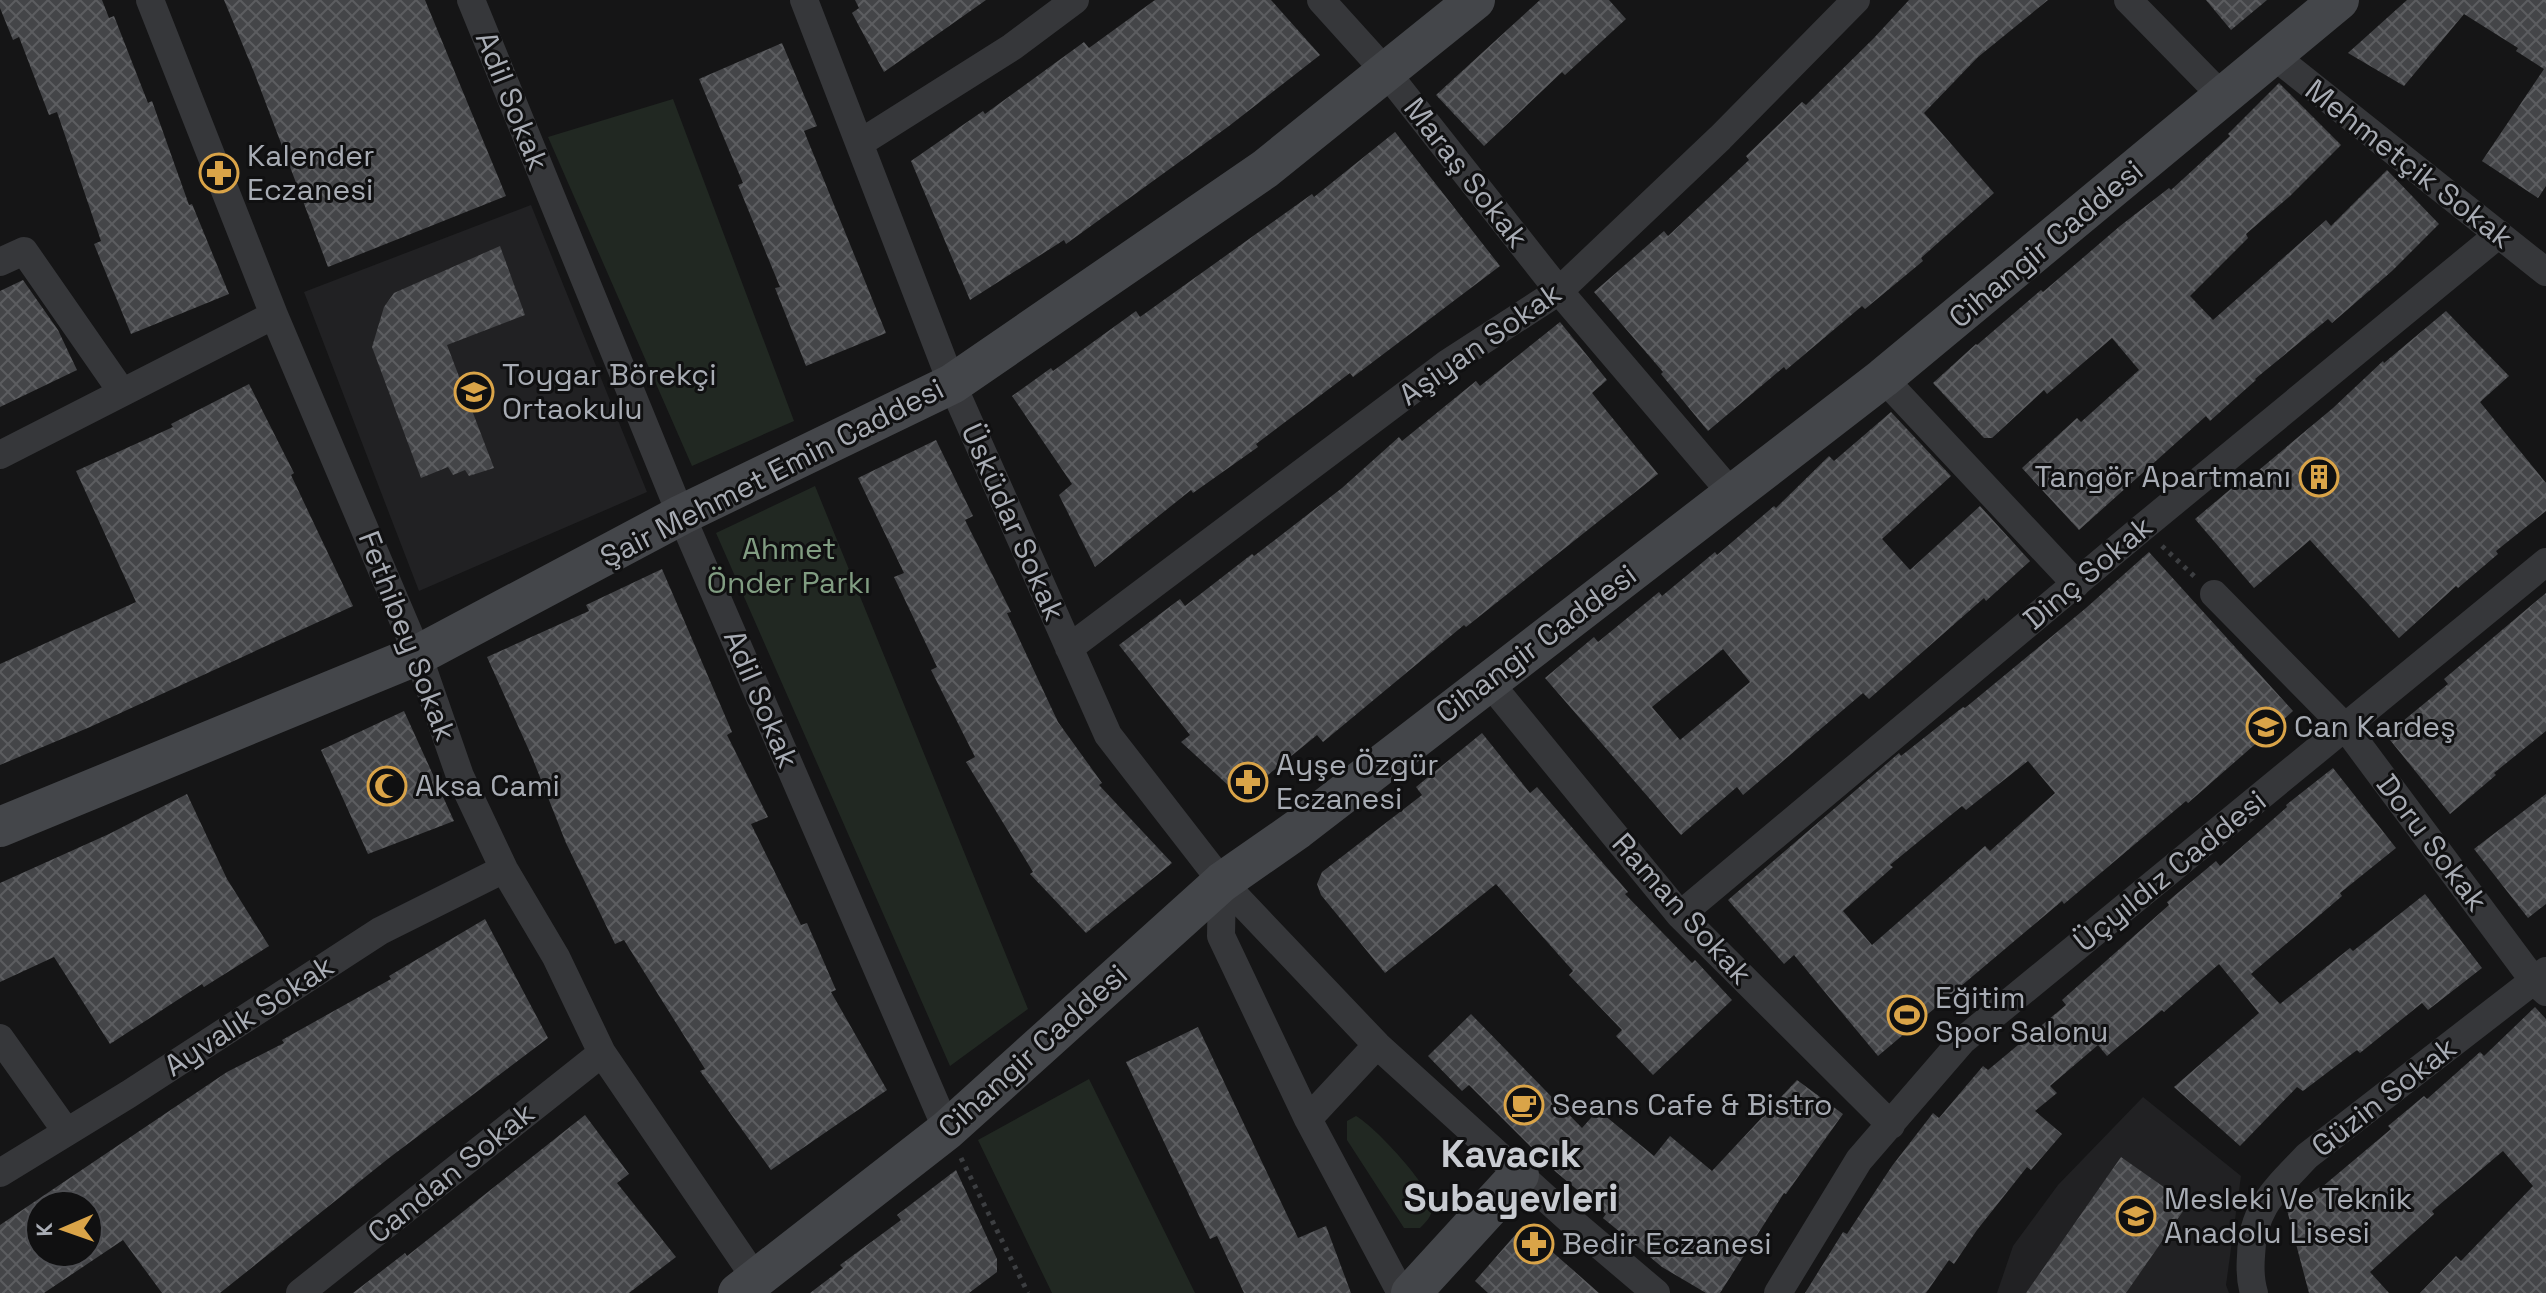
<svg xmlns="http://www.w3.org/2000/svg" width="2546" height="1293" viewBox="0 0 2546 1293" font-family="'Space Grotesk',sans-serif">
<defs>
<pattern id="building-cross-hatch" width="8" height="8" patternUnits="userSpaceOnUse" patternTransform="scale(2)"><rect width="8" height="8" fill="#444548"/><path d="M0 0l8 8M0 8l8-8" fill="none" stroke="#5c5d60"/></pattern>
</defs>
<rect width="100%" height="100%" fill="#151516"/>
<path fill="#212123" d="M531,205L647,492L419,591L304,292Z
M2143,1097L2241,1176L2226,1285L2229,1293H1997L2013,1246L2058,1185Z"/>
<path fill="#212822" d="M673,99L794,421L692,466L548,137Z
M815,486L1028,1009L950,1066L716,533Z
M1089,1079L1195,1293H1052L978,1140Z
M1356,1116C1374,1126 1431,1186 1432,1207C1432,1217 1426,1222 1420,1228H1404L1347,1140V1121Z"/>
<path fill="url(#building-cross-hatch)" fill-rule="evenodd" d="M0,0H102L109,18L114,16L148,103L152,101L189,205L192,204L229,294L131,334L94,244L101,241L57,112L49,115L19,37L13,40L0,8Z
M224,0H425L506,196L328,267L254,72Z
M855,0H986L884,72L852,13L859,8Z
M1155,0H1271L1320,55L1229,126L1066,244L1064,240L970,300L911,161L983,111L985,114L1084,42L1089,48Z
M1540,0H1609L1626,19L1565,75L1562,72L1484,146L1436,95Z
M1909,0H2048L1978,57L1924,113L1994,193L1921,258L1923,261L1865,309L1862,306L1786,370L1784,367L1708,431L1661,374L1663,372L1594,292L1664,231L1668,236L1749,160L1746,156L1802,102L1806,105L1874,38Z
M2206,0H2267L2231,30Z
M2407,0H2546V186L2538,198L2482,161L2544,69L2516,51L2518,48L2464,14L2404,86L2348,53Z
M782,43L817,126L804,131L886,333L806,366L775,288L780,287L738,185L743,183L699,79Z
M2279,83L2341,145L2290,196L2246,234L2248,238L2190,296L2213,320L2326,220L2331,226L2387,170L2439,224L2392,271L2332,323L2328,319L2255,379L2256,380L2210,421L2206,416L2079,530L2022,468L2077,418L2081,422L2139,370L2112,338L2047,394L2044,390L1992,438H1984L1933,383L1976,344L1977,345L2041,290L2043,292L2120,226L2169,188L2171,190L2230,136L2228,134Z
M1395,132L1500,266L1353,377L1350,373L1256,444L1258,447L1193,493L1191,490L1095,567L1059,495L1072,484L1012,396L1051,368L1053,371L1136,311L1140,317L1312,194L1314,197Z
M500,246L525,315L447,345L494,468L469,476L465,470L453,475L448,467L421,478L372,347L384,307L394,293Z
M23,280L58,330L77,370L0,407V291Z
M2446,311L2509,376L2480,402L2546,483V511L2496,551L2498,554L2458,588L2456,586L2399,638L2310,540L2254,588L2195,519L2245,477L2247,480L2333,408L2383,361L2384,363Z
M1560,322L1607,380L1592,393L1658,474L1466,627L1464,625L1323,742L1317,735L1241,797L1181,742L1190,735L1119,645L1180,599L1185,606L1252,554L1254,556L1342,488L1399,437L1402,441L1476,381L1480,386Z
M249,384L294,473L291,475L353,606L90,727L0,765V664L136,602L76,471L173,427L171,424Z
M1891,412L1951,476L1882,539L1910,570L1980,506L2030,561L1986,601L1984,598L1869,699L1863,693L1743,795L1737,787L1681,835L1545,678L1594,637L1598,642L1659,592L1662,596L1715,552L1717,555L1774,506L1776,508L1829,456L1834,461ZM1723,649L1750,682L1680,740L1652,707Z
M936,440L973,516L965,520L1011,612L1007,613L1058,722L1102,783L1099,785L1172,863L1086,933L1030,874L1033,872L966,762L975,757L931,670L937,667L894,577L904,573L858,478Z
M2149,552L2293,711L2188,803L2186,801L2064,904L2062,901L1878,1056L1794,955L1784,964L1728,900L1899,753L1901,756L1963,707L1965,708L2086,608ZM2028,761L2055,793L1990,851L1985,846L1872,945L1843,911L1893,867L1890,865L1962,806L1966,810Z
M662,569L732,732L727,735L768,817L751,824L801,925L807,923L836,990L831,992L887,1090L771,1170L700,1071L705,1069L624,940L615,944L566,843L532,757L487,657L589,611L586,605Z
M2546,593V731L2494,773L2496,775L2450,814L2386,735L2448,684L2444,679Z
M404,711L454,821L368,854L321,750Z
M1482,733L1530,793L1537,787L1628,892L1625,894L1692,963L1695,960L1732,1000L1653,1075L1616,1036L1622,1030L1569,975L1573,971L1496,884L1385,973L1321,895L1317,884L1322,872L1422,795L1416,787Z
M2333,768L2396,848L2340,893L2342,896L2251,974L2280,1004L2350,948L2353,951L2425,894L2482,968L2428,1010L2422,1003L2360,1053L2357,1050L2303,1091L2297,1087L2240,1146L2174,1087L2259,1013L2219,964L2164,1012L2162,1010L2107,1056L2098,1045L2050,1086L2057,1093L2035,1111L2062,1134L2031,1170L2027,1167L1977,1230L1954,1264L1949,1260L1926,1293H1805L1843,1232L1847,1234L1892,1166L1933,1113L1939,1118L1983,1066L1988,1070L2066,1005L2062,1000L2169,905L2167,902L2216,861L2220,866L2287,807L2286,805Z
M187,794L227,879L269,946L204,987L202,984L110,1044L54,957L0,982V883L109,834Z
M2546,794V904L2528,918L2474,849Z
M485,919L548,1038L389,1158L220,1293H162L123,1240L44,1293H0V1225L227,1072L284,1043L282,1040L391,979L389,976ZM40,1205H88V1253H40Z
M2535,1007L2546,1019V1293H2420L2456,1256L2461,1261L2533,1186L2503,1151L2432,1211L2434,1214L2370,1272L2389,1293H2309L2287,1210L2321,1186L2322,1187L2391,1129L2388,1126L2424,1096L2427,1099L2480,1052L2484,1056Z
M1471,1014L1582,1128L1598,1110L1654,1156L1670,1136L1712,1171L1797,1080L1843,1114L1786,1194L1784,1193L1720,1293H1706L1662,1267L1603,1218L1606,1214L1556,1172L1469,1085L1462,1091L1428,1056Z
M1198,1027L1298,1238L1326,1226L1351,1293H1244L1217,1236L1210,1239L1126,1062Z
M585,1115L629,1174L617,1183L676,1257L629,1293H353L405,1253L407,1256Z
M2121,1157L2188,1204L2126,1293H2026Z
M956,1170L997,1259V1272L969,1293H810L843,1268L840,1265L901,1220L897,1215Z
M1523,1226L1599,1293H1488L1475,1281Z"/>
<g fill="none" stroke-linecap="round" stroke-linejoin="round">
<path stroke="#3c3e41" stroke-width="5" stroke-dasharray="4 6" stroke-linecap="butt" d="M2162,546L2195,577
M961,1158L1028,1293"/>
<path stroke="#36373a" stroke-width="28" d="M150,0L274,315L418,655L460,776L504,869L556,957L602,1053L756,1279
M471,0L681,515L947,1130
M804,0L952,384L1108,735L1222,882L1377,1045L1570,1220L1656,1293
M1321,0L1386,72L1559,291L1733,495
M2128,0L2223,97
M2273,55L2546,272
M860,143L1012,47L1075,0
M0,262L24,251L122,392
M1883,378L2076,584
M0,455L274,315
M2214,594L2346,728L2534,981L2546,992
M1069,648L1448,363L1559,291L1720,138L1856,0
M1488,681L1680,915L1891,1125
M1222,882L1221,936L1308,1119L1401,1293
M1680,915L2142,528L2499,234
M0,1038L66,1131
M1308,1119L1377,1045
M0,1173L129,1094L380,931L504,869
M300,1293L602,1053
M1778,1293L1859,1160L1962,1041L2546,562
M2254,1293C2250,1280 2250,1269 2251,1256C2252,1208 2276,1189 2307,1156L2546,971"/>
<path stroke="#44464a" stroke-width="40" d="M0,827L418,655L681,515L952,384L1265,169L1475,0
M738,1293L947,1130L1222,882L1298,829L1883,378L2339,0
M1411,1293L1519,1175"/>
</g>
<defs>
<symbol id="pharmacy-ring" viewBox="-11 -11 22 22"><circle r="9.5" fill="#101011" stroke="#daa448" stroke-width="1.5"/><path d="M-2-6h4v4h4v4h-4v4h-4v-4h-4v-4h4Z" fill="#daa448"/></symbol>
<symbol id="school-ring" viewBox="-11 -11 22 22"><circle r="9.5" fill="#101011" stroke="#daa448" stroke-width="1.5"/><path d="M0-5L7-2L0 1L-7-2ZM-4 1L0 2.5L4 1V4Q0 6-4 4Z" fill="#daa448"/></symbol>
<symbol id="building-ring" viewBox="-11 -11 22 22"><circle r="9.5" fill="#101011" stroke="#daa448" stroke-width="1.5"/><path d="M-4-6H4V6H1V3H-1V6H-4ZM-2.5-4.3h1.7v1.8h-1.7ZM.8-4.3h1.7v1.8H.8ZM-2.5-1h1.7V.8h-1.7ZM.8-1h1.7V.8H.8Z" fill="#daa448"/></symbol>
<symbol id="mosque-ring" viewBox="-11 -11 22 22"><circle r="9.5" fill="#101011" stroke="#daa448" stroke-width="1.5"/><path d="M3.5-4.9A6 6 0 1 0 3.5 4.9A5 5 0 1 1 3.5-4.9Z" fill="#daa448"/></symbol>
<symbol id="stadium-ring" viewBox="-11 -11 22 22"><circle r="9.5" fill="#101011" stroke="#daa448" stroke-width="1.5"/><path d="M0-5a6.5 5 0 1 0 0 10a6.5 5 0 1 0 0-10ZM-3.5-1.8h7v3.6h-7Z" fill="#daa448"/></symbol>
<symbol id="cafe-ring" viewBox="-11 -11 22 22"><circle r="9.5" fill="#101011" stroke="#daa448" stroke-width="1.5"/><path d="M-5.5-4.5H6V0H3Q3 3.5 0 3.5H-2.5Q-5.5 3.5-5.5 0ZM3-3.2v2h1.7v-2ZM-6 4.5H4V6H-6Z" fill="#daa448"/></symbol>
</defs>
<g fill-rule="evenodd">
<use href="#pharmacy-ring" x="197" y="151" width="44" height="44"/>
<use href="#school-ring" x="452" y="370" width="44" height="44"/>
<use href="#building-ring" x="2297" y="455" width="44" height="44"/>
<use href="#school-ring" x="2244" y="705" width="44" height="44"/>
<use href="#pharmacy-ring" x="1226" y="760" width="44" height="44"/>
<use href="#mosque-ring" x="365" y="764" width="44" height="44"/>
<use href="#stadium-ring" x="1885" y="993" width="44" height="44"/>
<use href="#cafe-ring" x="1502" y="1083" width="44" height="44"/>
<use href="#school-ring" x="2114" y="1194" width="44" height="44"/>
<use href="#pharmacy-ring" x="1512" y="1222" width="44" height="44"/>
</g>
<g text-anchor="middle" stroke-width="6" stroke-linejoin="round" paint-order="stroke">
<g font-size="30" fill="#a8acb4" stroke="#101011">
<text transform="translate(512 101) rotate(68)" y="10">Adil Sokak</text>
<text transform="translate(2409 164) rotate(38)" y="10">Mehmetçik Sokak</text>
<text transform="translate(1466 173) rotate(52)" y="10">Maraş Sokak</text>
<text transform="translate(2046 244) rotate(-40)" y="10">Cihangir Caddesi</text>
<text transform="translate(1480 344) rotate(-35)" y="10">Aşiyan Sokak</text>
<text transform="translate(772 473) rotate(-27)" y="10">Şair Mehmet Emin Caddesi</text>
<text transform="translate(1013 522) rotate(66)" y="10">Üsküdar Sokak</text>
<text transform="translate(2088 573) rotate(-40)" y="10">Dinç Sokak</text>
<text transform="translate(407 636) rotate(69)" y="10">Fethibey Sokak</text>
<text transform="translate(1536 644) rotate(-37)" y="10">Cihangir Caddesi</text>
<text transform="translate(761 699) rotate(67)" y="10">Adil Sokak</text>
<text transform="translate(2432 843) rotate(53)" y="10">Doru Sokak</text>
<text transform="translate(2170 871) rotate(-39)" y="10">Üçyıldız Caddesi</text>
<text transform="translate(1682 909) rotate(48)" y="10">Raman Sokak</text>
<text transform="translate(249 1016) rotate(-33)" y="10">Ayvalık Sokak</text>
<text transform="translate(1033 1051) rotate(-42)" y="10">Cihangir Caddesi</text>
<text transform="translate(2384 1097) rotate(-38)" y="10">Güzin Sokak</text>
<text transform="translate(451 1173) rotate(-39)" y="10">Candan Sokak</text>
</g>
<g font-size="30" fill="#a8acb4" stroke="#101011" text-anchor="start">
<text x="247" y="166">Kalender<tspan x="247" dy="34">Eczanesi</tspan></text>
<text x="502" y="385">Toygar Börekçi<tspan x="502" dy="34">Ortaokulu</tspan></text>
<text x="2291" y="487" text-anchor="end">Tangör Apartmanı</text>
<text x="2294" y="737">Can Kardeş</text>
<text x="1276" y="775">Ayşe Özgür<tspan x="1276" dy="34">Eczanesi</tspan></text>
<text x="415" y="796">Aksa Cami</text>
<text x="1935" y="1008">Eğitim<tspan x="1935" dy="34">Spor Salonu</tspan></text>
<text x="1552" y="1115">Seans Cafe &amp; Bistro</text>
<text x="2164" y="1209">Mesleki Ve Teknik<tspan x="2164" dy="34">Anadolu Lisesi</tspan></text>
<text x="1562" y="1254">Bedir Eczanesi</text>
</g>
<g font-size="30" fill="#819d82" stroke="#101011">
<text x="789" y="559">Ahmet<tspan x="789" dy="34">Önder Parkı</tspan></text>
</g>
<g font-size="38" font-weight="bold" fill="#c8cbd1" stroke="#101011">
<text x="1511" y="1167">Kavacık<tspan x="1511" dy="44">Subayevleri</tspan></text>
</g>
</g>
<g transform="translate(64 1229) rotate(268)"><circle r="38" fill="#101011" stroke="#4d4e52" stroke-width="2"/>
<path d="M0-6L14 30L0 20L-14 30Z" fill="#daa448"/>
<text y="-12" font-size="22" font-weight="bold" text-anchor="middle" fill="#a8acb4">K</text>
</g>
</svg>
